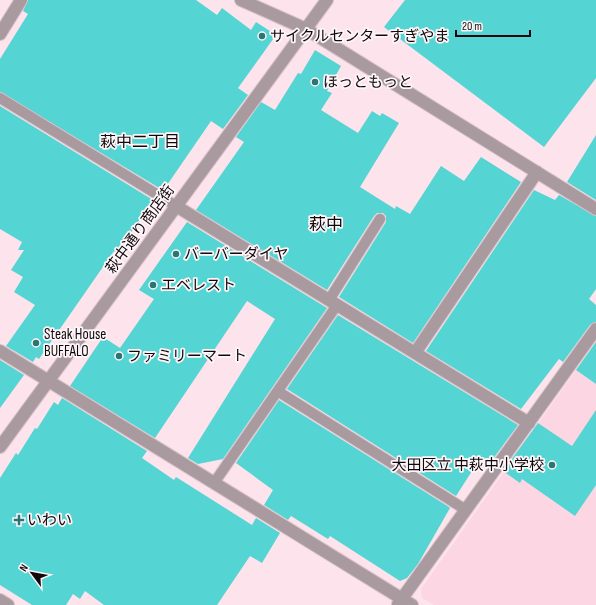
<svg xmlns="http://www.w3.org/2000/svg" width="596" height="605" viewBox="0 0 596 605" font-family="'Sofia Sans Condensed','Noto Sans JP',sans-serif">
<rect width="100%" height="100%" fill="#fde3eb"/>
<path fill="#fdd6e3" d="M596,342V605H434L422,598L421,589Z"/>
<path fill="#54d4d2" d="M28,0H196L217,15L222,8L251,30L256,22L276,35L238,88L248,95L223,129L211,121L165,188L163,186L161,189L0,92V59L28,14L23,11Z
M405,0H596V78L544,147L384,27Z
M315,50L341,66L327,91L332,93L321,110L358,133L372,111L380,116L382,113L399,123L360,187L395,209L396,206L410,214L441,166L464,181L481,157L521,182L413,343L339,297L386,222V216L383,213H377L374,216L327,290L196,210L244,142L236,137L261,102L275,110L298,73L301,74Z
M0,106L153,200L117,253L114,251L39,359L36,357L33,362L6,346L35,305L14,292L23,277L11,270L24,250H18L22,242L0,229Z
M596,135V200L567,182Z
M534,190L555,200L559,195L596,216V289L589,299L596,305V322L590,325L563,362L559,359L521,409L426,351Z
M187,222L327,308L223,459L198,464L188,458L275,319L247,301L155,438L70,386L103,337L120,348L154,299L139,290Z
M338,315L518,425L490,463L481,457L456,496L287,389Z
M596,342V384L576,370Z
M0,360L24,375L0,408Z
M62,398L147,451L142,458L174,480L176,477L252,525L256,518L280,533L262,563L250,556L217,605H104L85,591L80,599L73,594L66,605H32L0,585V478L16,453L18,455L35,428L37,429L54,402L58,405Z
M279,400L449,507L450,508L418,564L407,578L400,581L330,536L328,539L291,516L288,520L264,505L273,490L236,463Z
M596,410V485L575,516L522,479L520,483L503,471L538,423L572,446Z"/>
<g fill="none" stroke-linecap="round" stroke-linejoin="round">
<defs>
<path id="service" d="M0,98L176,206
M329,300L380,219
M279,392L466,510
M214,483L337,305"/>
<path id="minor" d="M241,0L306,29L596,209
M0,34L21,0
M176,206L529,423
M0,351L412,605
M415,353L537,172
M0,600L8,605
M398,604L596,329"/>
<path id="tertiary" d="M0,447L327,0"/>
</defs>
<use href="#service" stroke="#d7c0c7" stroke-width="12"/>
<use href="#minor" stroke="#d7c0c7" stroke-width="14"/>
<use href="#tertiary" stroke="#d7c0c7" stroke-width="14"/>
<use href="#service" stroke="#a89a9e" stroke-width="10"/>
<use href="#minor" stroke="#a89a9e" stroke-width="12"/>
<use href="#tertiary" stroke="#a89a9e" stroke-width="12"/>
</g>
<g fill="#2b7574" stroke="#fdf6f8" stroke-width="1.5">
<circle cx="262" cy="36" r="4"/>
<circle cx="315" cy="82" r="4"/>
<circle cx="176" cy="254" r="4"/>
<circle cx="153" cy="285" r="4"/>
<circle cx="36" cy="343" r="4"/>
<circle cx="119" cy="356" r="4"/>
<circle cx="552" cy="465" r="4"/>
<path d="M17 514h4v4h4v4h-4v4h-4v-4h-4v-4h4z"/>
</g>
<g text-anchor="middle" stroke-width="3.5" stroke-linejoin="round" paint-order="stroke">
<g font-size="15" fill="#12080b" stroke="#fdf6f8" text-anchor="start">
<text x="270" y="41">サイクルセンターすぎやま</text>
<text x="323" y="87">ほっともっと</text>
<text x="184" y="259">バーバーダイヤ</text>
<text x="161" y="290">エベレスト</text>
<text x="44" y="339">Steak House<tspan x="44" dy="17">BUFFALO</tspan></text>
<text x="127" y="361">ファミリーマート</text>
<text x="544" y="470" text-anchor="end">大田区立 中萩中小学校</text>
<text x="27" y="525">いわい</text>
</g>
<g font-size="15" fill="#12080b" stroke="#fdf6f8">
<text transform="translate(140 229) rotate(-54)" y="5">萩中通り商店街</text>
</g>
<g font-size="16" fill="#12080b" stroke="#fdf6f8">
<text x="140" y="147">萩中二丁目</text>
</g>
<g font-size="17" fill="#12080b" stroke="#fdf6f8">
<text x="326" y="230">萩中</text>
</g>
</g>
<g transform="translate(32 573) rotate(302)" stroke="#fdf6f8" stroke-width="3" paint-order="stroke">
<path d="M0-3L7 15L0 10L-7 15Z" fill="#12080b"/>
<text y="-6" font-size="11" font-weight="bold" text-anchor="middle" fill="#12080b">N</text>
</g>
<path d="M456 30v6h74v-6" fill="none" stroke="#12080b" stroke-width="2"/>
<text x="462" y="30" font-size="12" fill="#12080b" stroke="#fdf6f8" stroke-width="3" paint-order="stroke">20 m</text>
</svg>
